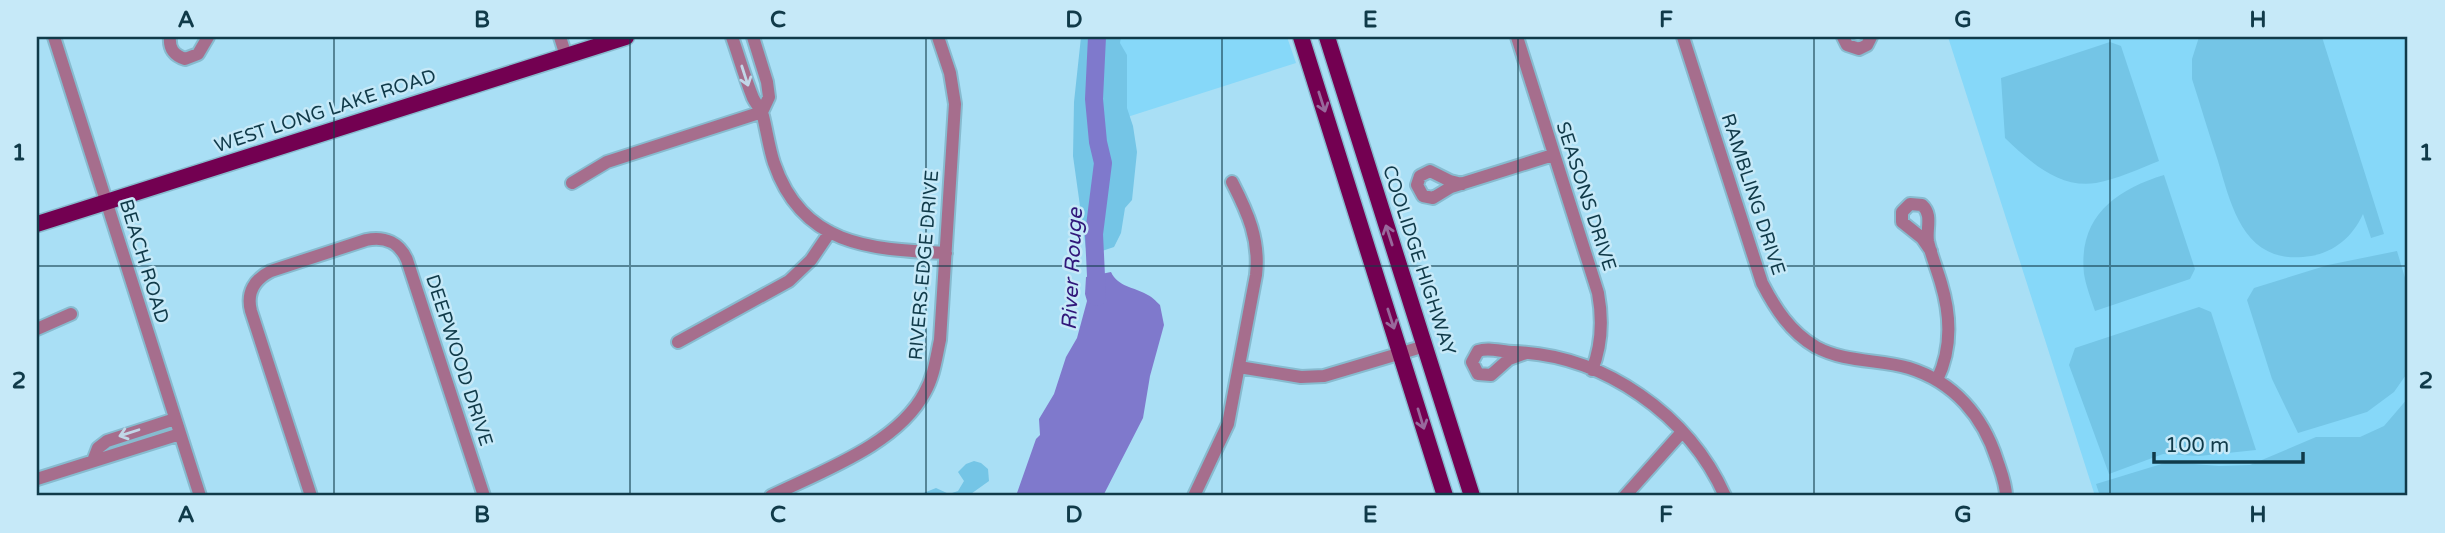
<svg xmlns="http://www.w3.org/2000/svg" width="2445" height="533" viewBox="0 0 2445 533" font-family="'Varela Round',sans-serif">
<rect width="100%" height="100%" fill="#a9dff5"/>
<path fill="#86d8f9" d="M1097,37H1287L1296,63L1096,127Z
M1948,37H2408V489L2385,496H2095Z"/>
<path fill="#74c5e6" d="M1081,37H1121L1120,43L1127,55V108L1133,126L1137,152L1132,200L1125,208L1121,233L1114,247L1087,256L1073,156L1074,102Z
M2199,37H2322L2384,234L2371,238L2363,214C2353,236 2335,252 2311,256C2245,267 2232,209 2218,161C2209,134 2201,107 2192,79V59Z
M2110,42L2121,46L2159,161C2139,169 2117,179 2096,183C2059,189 2029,161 2005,138L2001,78Z
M2164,175L2195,269L2190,279L2095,311C2091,299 2086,286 2084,274C2078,217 2115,190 2164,175Z
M2397,251L2408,288V372L2394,392L2367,412L2298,433L2272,379L2247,300L2254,288L2328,265Z
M2199,307L2211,312L2256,450L2199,456L2163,454L2109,474L2069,365L2075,348Z
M2408,398V496H2100L2096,484L2168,462L2219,466L2250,465L2316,437H2360L2384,426Z
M974,461L981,463L988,469L989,481L968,496H916L936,488L949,494L958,491L964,481L958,472L966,464Z"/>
<path fill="#7f79cc" d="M1111,272C1118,287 1134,287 1146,294C1151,296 1156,301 1160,305L1164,325L1150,376L1143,418L1103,496H1011L1017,493L1036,439L1040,435L1039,419L1054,394L1066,357L1077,338L1087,301L1085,294L1086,277Z"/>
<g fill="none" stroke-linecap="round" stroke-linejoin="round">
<path stroke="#7f79cc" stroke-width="18" d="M1097,297L1094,234L1103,163L1098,142L1094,99L1097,37"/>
<defs>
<path id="minor" d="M54,37L200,496
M170,37C169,48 173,55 185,59L198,54L208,37
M560,37L566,56
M732,37C739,57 745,78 753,98C756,104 761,109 763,116C767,132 769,148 774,163C803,247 871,249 946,253
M753,37L767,82L769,97L762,112
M1517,37L1598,293C1603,320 1602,345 1592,370
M1683,37L1762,283C1775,308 1790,332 1816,347C1846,363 1878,359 1909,368C1954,382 1983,416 1997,460C2001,472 2006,484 2006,496
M1843,37L1847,45L1859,49L1867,45L1871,37
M572,183L607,162L762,112
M1462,184L1450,181L1430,171L1420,176L1417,185L1423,196L1433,198L1451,187L1553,155
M1931,251L1922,238L1902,222V212L1910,204L1922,205C1933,215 1926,228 1928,241C1931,255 1937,269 1941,283C1951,316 1952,349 1937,380
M37,329L71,314
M678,342L789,281L811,260L830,232
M1526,353L1509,359L1491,375L1478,374L1472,362L1478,351C1489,347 1502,352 1514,352C1604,355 1689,415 1725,496
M1239,367L1301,377L1324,376L1425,346
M93,461L98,448L107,441L175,419
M37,479L180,434
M311,496L251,311C246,292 255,279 271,271L366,240C385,236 400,243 407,260L484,496
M771,496C822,471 898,444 925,392C934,376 936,358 940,340L955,104L950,73L938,37
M1194,496L1228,424L1256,275C1260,240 1248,213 1232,182
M1625,496L1682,432"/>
<path id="major" d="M1301,37L1445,496
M1327,37L1472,496
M37,224L626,37"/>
</defs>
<use href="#minor" stroke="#87bbcf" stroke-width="16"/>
<use href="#major" stroke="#87bbcf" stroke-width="19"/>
<use href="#minor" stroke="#a66e8d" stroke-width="12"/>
<use href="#major" stroke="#730051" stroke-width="16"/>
</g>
<defs><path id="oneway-shaft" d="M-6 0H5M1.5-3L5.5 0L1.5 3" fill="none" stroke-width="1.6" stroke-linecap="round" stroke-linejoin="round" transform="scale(1.75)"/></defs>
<g stroke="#c1d7e8">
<use href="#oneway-shaft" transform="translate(745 76) rotate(72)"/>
<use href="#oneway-shaft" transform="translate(129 433) rotate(162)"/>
</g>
<g stroke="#98699c">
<use href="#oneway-shaft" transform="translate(1322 102) rotate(72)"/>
<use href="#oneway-shaft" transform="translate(1389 235) rotate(-108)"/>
<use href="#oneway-shaft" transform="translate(1391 319) rotate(72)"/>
<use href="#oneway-shaft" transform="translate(1421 419) rotate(73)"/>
</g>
<path fill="none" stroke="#103a49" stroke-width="2" stroke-opacity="0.55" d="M334,37V496M630,37V496M926,37V496M1222,37V496M1518,37V496M1814,37V496M2110,37V496M37,266H2408"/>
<g text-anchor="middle" stroke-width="5" stroke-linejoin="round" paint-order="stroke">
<g font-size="19" fill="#103a49" stroke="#c6e9f8">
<text transform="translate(325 110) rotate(-18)" y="7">WEST LONG LAKE ROAD</text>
<text transform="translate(1754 194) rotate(72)" y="7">RAMBLING DRIVE</text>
<text transform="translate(1587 196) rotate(72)" y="7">SEASONS DRIVE</text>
<text transform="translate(1420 260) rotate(72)" y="7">COOLIDGE HIGHWAY</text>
<text transform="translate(145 261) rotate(73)" y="7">BEACH ROAD</text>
<text transform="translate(923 265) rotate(-85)" y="7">RIVERS EDGE DRIVE</text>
<text transform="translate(460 360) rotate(72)" y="7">DEEPWOOD DRIVE</text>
</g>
<g font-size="21" font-style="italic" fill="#31177a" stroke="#c6e9f8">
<text transform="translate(1072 269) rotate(-87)" y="7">River Rouge</text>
</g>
</g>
<rect width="2445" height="533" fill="none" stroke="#c6e9f8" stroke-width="77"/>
<path d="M2154 452v10h149v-10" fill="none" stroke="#103a49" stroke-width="3.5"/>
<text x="2165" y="452" font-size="21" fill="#103a49" stroke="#c6e9f8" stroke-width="5" paint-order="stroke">100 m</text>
<rect x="38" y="38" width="2368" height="456" fill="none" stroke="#103a49" stroke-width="2.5"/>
<g font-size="23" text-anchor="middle" font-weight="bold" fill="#103a49">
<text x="186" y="27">A</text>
<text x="482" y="27">B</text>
<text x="778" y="27">C</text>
<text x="1074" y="27">D</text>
<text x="1370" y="27">E</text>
<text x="1666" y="27">F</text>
<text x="1963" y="27">G</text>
<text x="2258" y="27">H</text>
<text x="19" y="160">1</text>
<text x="2426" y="160">1</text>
<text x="19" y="388">2</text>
<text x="2426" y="388">2</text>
<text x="186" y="522">A</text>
<text x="482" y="522">B</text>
<text x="778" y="522">C</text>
<text x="1074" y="522">D</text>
<text x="1370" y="522">E</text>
<text x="1666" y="522">F</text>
<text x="1963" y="522">G</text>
<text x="2258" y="522">H</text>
</g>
</svg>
